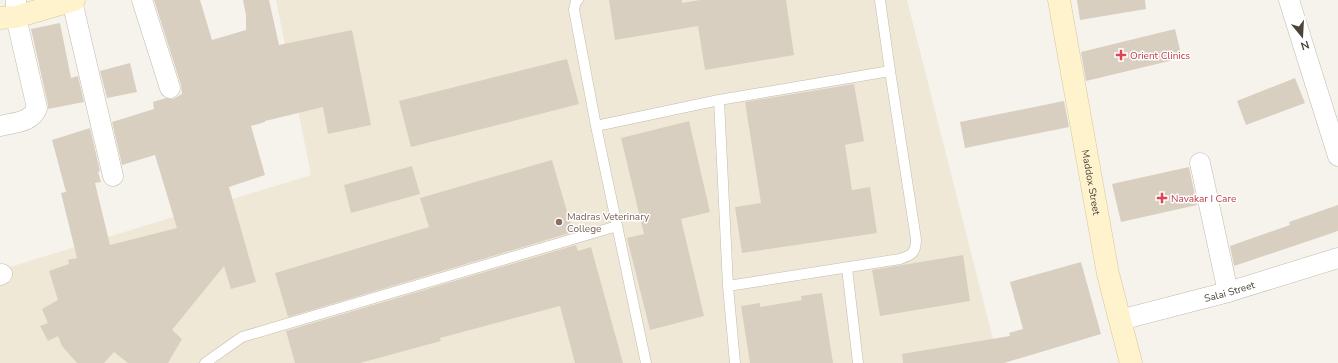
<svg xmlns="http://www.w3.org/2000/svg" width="1338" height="363" viewBox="0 0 1338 363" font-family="'Nunito Sans',sans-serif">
<rect width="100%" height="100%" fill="#f6f3ec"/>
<path fill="#efe8d6" d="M276,0H907L999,363H0V270L311,175Z"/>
<path fill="#d8cfc1" d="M154,0H200L212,40L246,30V15L243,0H269L279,45L352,30L371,125L328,134L323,107L265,121V122L251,126L265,175L229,187L256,282L231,289L224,266L172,330L182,339L168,363H128L114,352L104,363H77L62,346L58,336L48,341L40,326L48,323L42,309L58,300L49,271L69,264L68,260L77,258L61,193L66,192L52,140L90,128L100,171L98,172L101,182L95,183L110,245L177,228L155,155L122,165L112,122L154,109L153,102L166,98L173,99L182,94L181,85Z
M609,0H682V3L700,0H786L794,55L705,70L698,26L615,40Z
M1077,0H1145L1146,9L1080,20Z
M60,23L71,78L78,76L84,102L48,109V105L31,29Z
M1175,29L1182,58L1086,81L1081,52Z
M567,59L579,104L411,147L399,101Z
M130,63L137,92L107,98L100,71Z
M1295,78L1305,103L1246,125L1237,101Z
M854,84L864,141L845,145L852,190L870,187L877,233L742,253L735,207L761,203L745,102Z
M1064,101L1069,127L965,148L960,122Z
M689,121L710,212L681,219L704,316L650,330L627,238L644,234L621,138Z
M552,160L573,232L288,317L275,273L429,227L420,198Z
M412,166L420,194L351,213L344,185Z
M1189,167L1197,205L1121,222L1112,184Z
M1338,205V231L1234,266L1230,246L1290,225L1289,222Z
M576,245L578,251L591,247L623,363H575L560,306L440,338L441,341L360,363H295L286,331Z
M963,255L970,301L880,316L872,270Z
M1081,262L1101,334L1004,363H903L902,354L1010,336L1009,333L1023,329L1010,282Z
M822,293L833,363H750L741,306L760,303V307L802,300L801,296Z"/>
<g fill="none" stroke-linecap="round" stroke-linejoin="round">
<defs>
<path id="lane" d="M578,0L576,1L574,10L596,126L646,363
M719,100L728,286L735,363
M596,126L719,100L890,71
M847,268L858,363
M728,286L900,259C912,255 916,253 916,239L890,71L880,0
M205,363L242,337L617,226"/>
<g id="street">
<path d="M142,0L170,88"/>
<path d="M1289,0L1338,156"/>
<path d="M72,1L113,176"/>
<path d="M0,126C15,122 31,123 37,108L16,17V0"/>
<path d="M1200,163L1228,292"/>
<path d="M0,275L2,274"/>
<path id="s1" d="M1120,320L1228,292L1338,258"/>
</g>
<g id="secondary">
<path id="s2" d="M1059,0L1108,274L1131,363"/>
<path d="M0,18L16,17L74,0"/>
</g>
</defs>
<use href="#lane" stroke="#c2bbae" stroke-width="11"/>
<use href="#street" stroke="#c2bbae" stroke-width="21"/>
<use href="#secondary" stroke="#d6c79b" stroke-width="23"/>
<use href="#lane" stroke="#fff" stroke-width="10"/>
<use href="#street" stroke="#fff" stroke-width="20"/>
<use href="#secondary" stroke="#fff3cd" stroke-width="22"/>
</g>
<g fill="#e0444e" stroke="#fff" stroke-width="1.5">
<path d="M1119 49h4v4h4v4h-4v4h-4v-4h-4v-4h4z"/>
<path d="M1160 192h4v4h4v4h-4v4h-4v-4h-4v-4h4z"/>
</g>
<circle fill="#8d6e63" stroke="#fff" stroke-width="1.5" cx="559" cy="222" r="4"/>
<g text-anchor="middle" stroke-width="3" stroke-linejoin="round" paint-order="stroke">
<g font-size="10" fill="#be3a42" stroke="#fff" text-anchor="start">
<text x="1130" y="59">Orient Clinics</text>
<text x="1171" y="202">Navakar I Care</text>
</g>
<g font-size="10" fill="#4b4439" stroke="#fff">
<text dy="4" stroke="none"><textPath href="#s2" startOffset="185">Maddox Street</textPath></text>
<text dy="4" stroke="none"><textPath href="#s1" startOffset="113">Salai Street</textPath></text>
</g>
<g font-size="10" fill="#785e54" stroke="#fff" text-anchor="start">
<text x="567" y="220">Madras Veterinary<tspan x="567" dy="12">College</tspan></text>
</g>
</g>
<g transform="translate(1302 36) rotate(162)" stroke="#ffffff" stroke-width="3" paint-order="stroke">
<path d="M0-3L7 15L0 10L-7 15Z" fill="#4b4439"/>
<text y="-6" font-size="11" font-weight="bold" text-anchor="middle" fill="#4b4439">N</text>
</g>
</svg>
